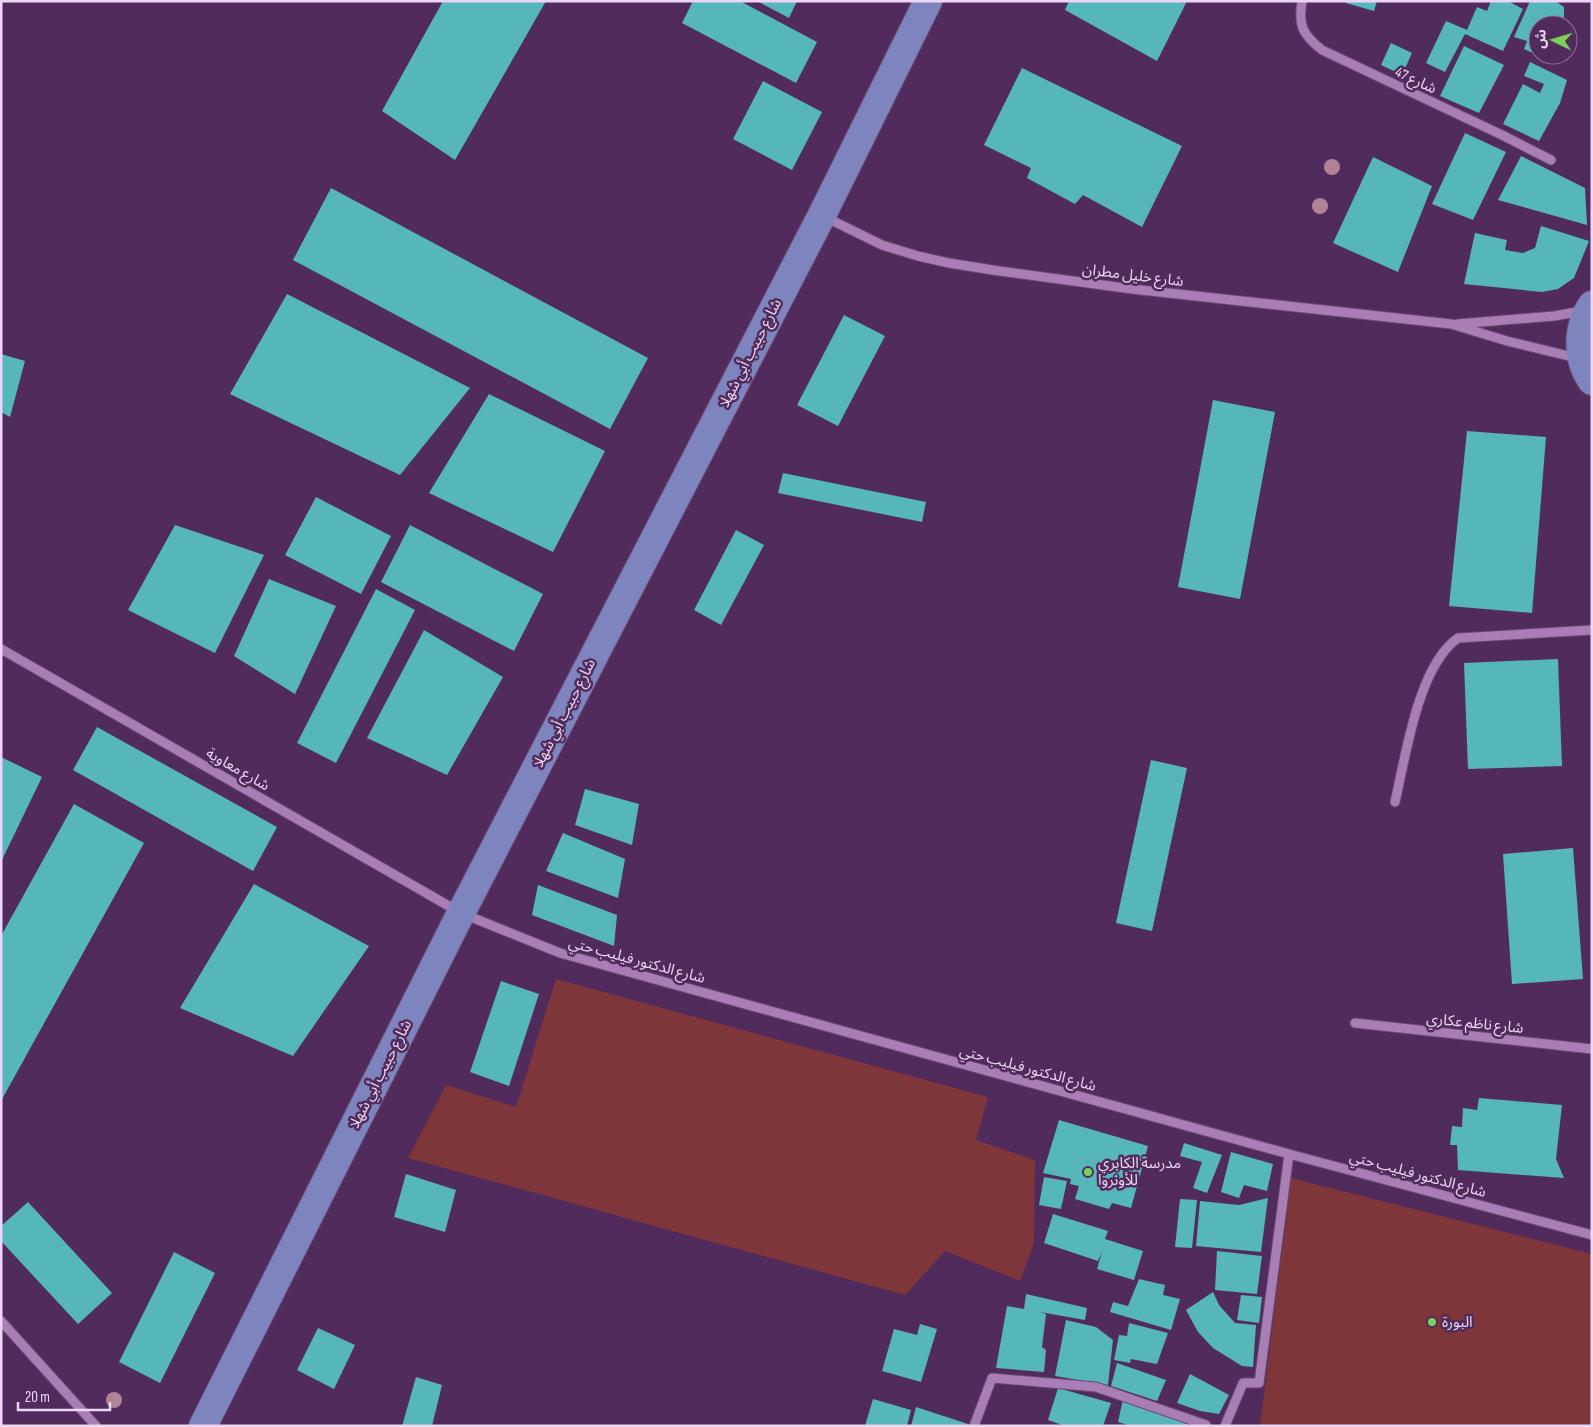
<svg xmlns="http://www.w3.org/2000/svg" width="1593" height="1427" viewBox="0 0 1593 1427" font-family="'Sofia Sans Condensed','Noto Sans Arabic',sans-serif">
<rect width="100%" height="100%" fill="#512b5c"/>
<path fill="#7e363b" d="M556,979L988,1097L976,1140L1035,1160L1034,1243L1020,1281L945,1251L905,1295L408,1158L446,1085L516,1107Z
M1291,1178L1592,1254V1426H1260Z"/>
<path fill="#55b7ba" d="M443,1H546L455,160L382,111Z
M693,1H740L817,42L796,83L682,23Z
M757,1H797L789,18Z
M1069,1H1187L1157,61L1065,10Z
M1346,1H1377L1374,11L1346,3Z
M1491,1H1508L1523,9L1503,51L1465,34L1445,72L1426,63L1446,21L1467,30L1477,7L1487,11Z
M1530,1H1555L1564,7V16L1561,25H1538V55H1545L1544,58L1524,49L1527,41L1514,37Z
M1391,43L1412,53L1402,75L1381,65Z
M1464,46L1504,65L1479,113L1440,96Z
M1553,55H1567V61Z
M1530,62L1567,80L1560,103L1539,141L1503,124L1523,84L1540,93L1544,84L1524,76Z
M1022,68L1182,146L1142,227L1083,195L1075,204L1027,178L1031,168L984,145Z
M763,81L822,112L792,170L733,139Z
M1465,133L1506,152L1473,220L1432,204Z
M1521,156L1585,188L1587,225L1498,200Z
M1373,157L1432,186L1398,272L1333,243Z
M331,188L648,358L610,429L293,260Z
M1541,226L1589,241L1574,278L1558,289L1542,292L1464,284L1475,233L1507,240L1505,250L1523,253L1535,248Z
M287,294L470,388L400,475L230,394Z
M844,315L885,336L838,426L797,405Z
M1,354L25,361L10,417L1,412Z
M489,394L605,451L553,552L429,493Z
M1213,400L1275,412L1240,599L1178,587Z
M1467,431L1546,437L1532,613L1449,606Z
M783,473L926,502L922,522L778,493Z
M316,497L391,536L361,594L285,555Z
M175,525L264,555L215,653L128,610Z
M410,525L543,594L514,651L381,582Z
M736,530L764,545L721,625L694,610Z
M269,579L336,606L295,694L234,656Z
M376,589L415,610L336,763L297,743Z
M424,630L503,677L447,775L367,738Z
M1558,659L1562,766L1468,769L1464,663Z
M97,727L277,827L253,871L73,770Z
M1,757L42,777L1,862Z
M1151,760L1187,768L1152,931L1116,923Z
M585,789L639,804L632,845L575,825Z
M74,804L144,843L1,1101V936Z
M563,833L625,859L618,898L546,871Z
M1573,848L1583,979L1512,984L1503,854Z
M254,884L369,946L293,1056L180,1008Z
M538,885L617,915L614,946L532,915Z
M501,981L539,994L509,1086L470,1072Z
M1479,1098L1562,1105L1556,1159L1564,1178L1458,1170L1457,1145H1450L1452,1126L1462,1127L1463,1108L1477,1110Z
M1059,1120L1148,1146L1131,1208L1112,1203L1109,1209L1075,1199L1079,1186L1070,1184L1071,1179L1043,1173Z
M1184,1143L1222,1155L1207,1193L1193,1188L1202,1162L1180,1156Z
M1231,1152L1273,1164L1267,1191L1244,1185L1239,1198L1221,1192Z
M406,1174L456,1190L445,1232L394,1217Z
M1044,1177L1067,1181L1061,1209L1039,1205Z
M1268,1198L1261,1252L1196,1246L1200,1201L1239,1205Z
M1180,1199L1197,1200L1192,1248L1175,1247Z
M28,1202L112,1293L78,1324L1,1241V1226Z
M1053,1214L1108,1231L1105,1239L1143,1251L1134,1280L1097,1269L1102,1252L1098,1261L1044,1243Z
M1217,1251L1262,1256L1257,1294L1215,1290Z
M174,1252L215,1273L160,1383L119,1362Z
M1139,1279L1165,1285L1163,1295L1180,1299L1171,1330L1110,1312L1113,1302L1128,1306Z
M1213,1292L1219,1305L1235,1323L1256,1325L1253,1367L1242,1366L1213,1348L1198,1332L1186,1310Z
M1026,1294L1087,1308L1085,1320L1040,1312L1046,1314L1042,1347L1046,1350L1044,1372L996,1368L1007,1306L1024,1309Z
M1241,1295L1262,1297L1259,1323L1237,1320Z
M1066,1320L1096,1327L1113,1340L1108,1385L1055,1376Z
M1129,1323L1168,1333L1157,1364L1131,1359L1130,1363L1114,1360L1119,1335L1127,1336Z
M920,1324L937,1329L921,1382L882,1371L894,1329L917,1335Z
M318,1328L355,1345L334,1389L297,1370Z
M1117,1363L1166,1380L1157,1401L1111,1386Z
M1190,1374L1229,1395L1219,1414L1200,1411L1177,1403Z
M416,1377L442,1385L432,1426H402Z
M1058,1388L1111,1403L1103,1426H1065L1048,1420Z
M873,1399L911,1410L907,1426H865Z
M1123,1399L1199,1426H1132L1118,1422Z
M916,1407L971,1425V1426H911Z"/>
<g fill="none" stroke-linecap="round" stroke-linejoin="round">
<defs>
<path id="minor" d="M1302,1C1298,26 1303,35 1322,50L1502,135L1551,160
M825,217L882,245L918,256L949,263L999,271L1132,289L1451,324L1507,341L1577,358
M1457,324L1554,316L1583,311
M1,649L461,913L560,953L1289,1154L1592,1235
M1395,802C1406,755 1418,666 1458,638L1592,630
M1355,1023L1592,1049
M1,1321L96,1426
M974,1426L992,1378L1096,1387L1206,1425
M1225,1426L1243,1383H1259L1289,1154"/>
<path id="major" d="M1592,305C1577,327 1576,359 1592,381
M203,1426L461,913L822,215L928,1"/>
</defs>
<use href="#minor" stroke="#694872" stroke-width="11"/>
<use href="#major" stroke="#694872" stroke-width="30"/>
<use href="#minor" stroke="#a87eb5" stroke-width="9"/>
<use href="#major" stroke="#7d84be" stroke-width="28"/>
</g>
<g fill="#b08298">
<circle cx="1332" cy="167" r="8"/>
<circle cx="1320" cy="206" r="8"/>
<circle cx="114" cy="1400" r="8"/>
</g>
<g fill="#78d158" stroke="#512b5c" stroke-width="2">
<circle cx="1088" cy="1172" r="5"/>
<circle cx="1432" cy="1322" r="5"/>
</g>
<g text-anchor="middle" stroke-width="5" stroke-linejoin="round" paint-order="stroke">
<g font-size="15" fill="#ecd6f3" stroke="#512b5c">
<text transform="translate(1416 80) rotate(25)" y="5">شارع 47</text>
<text transform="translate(1133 275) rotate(7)" y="5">شارع خليل مطران</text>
<text transform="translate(750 353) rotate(-63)" y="5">شارع حبيب أبي شهلا</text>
<text transform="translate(564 713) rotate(-63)" y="5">شارع حبيب أبي شهلا</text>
<text transform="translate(238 769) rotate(30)" y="5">شارع معاوية</text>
<text transform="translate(637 960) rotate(15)" y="5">شارع الدكتور فيليب حتي</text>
<text transform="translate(1475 1023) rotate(6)" y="5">شارع ناظم عكاري</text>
<text transform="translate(1028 1068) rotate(15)" y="5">شارع الدكتور فيليب حتي</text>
<text transform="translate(380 1074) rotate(-63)" y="5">شارع حبيب أبي شهلا</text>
<text transform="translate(1418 1174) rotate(15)" y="5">شارع الدكتور فيليب حتي</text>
</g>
<g font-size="15" fill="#ecd6f3" stroke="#512b5c" text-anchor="start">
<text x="1098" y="1168">مدرسة الكابري<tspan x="1098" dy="17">للأونروا</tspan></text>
<text x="1442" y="1327">البورة</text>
</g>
</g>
<rect width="1593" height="1427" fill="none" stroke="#ecd6f3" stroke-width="5"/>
<g transform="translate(1553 40) rotate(275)"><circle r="24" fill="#512b5c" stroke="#8f6f98"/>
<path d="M0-4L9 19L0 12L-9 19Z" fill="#78d158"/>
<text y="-8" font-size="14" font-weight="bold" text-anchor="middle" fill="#ecd6f3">ش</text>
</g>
<path d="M18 1402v8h92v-8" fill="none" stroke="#ecd6f3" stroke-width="2.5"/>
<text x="25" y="1402" font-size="15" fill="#ecd6f3" stroke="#512b5c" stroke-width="4" paint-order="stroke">20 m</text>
</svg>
